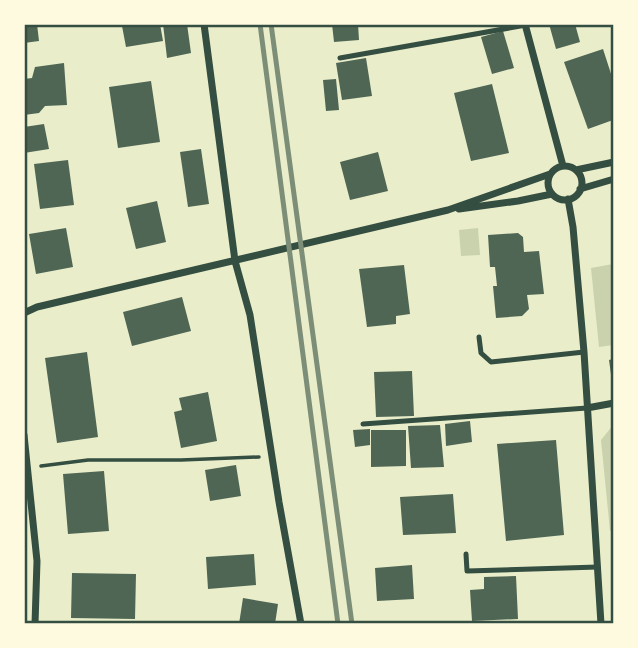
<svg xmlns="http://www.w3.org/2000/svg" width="638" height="648" viewBox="0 0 638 648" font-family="'Titillium Web',sans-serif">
<rect width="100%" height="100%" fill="#e9edc9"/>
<path fill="#cad2ad" d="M478,228L480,255L461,256L459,230Z
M613,264V345L599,347L591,268Z
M613,425L614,531H610L601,440Z"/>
<path fill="#4f6655" d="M24,24H37L39,41L24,43Z
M131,24H160L163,41L126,47L122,26Z
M163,24H187L191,53L167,58Z
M332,24H358L359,40L334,42Z
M549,24H575L580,42L556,49Z
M503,31L514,68L492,74L481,37Z
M603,49L613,80V120L588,129L564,62Z
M366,58L372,96L342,100L336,63Z
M64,63L67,105L45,106L39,113L24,115V79L32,78L35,67Z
M336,79L339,110L326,111L323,80Z
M151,81L160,142L118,148L109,87Z
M492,84L509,153L471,161L454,93Z
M44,124L49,149L24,153V127Z
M201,149L209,204L188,207L180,152Z
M378,152L388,191L350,200L340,162Z
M68,160L74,205L40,209L34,164Z
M157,201L166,242L136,249L126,208Z
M66,228L73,267L36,274L29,234Z
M518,233L523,237L524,252L539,251L544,294L527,295L529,309L522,316L496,318L493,286H497L495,267H490L488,235Z
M404,265L410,314L396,316V324L367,327L359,269Z
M182,297L191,331L132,346L123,312Z
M87,352L98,437L57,443L45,358Z
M613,359V382H612L609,360Z
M412,371L414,416L376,417L374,372Z
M208,392L217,441L181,448L174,412L182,410L179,398Z
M470,421L472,442L446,446L445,424Z
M440,425L444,467L411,468L408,426Z
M370,429V445L355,447L353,430Z
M371,430H406V466L371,467Z
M556,440L564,535L506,541L497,444Z
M236,465L241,496L210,501L205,470Z
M104,471L109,531L68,534L63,474Z
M453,494L456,533L403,535L400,497Z
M254,554L256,585L208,589L206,557Z
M412,565L414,599L377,601L375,568Z
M72,573L136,574L135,619L71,618Z
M516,576L518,619L472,621L470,590L484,589V577Z
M243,598L278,604L275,624H239Z"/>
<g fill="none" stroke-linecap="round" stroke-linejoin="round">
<path stroke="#344e41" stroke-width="3.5" d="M41,466L88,460H181L259,457"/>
<path stroke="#344e41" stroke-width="5" d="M340,58L526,25
M479,337L481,353L491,362L584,352
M363,424L587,408
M466,554L467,571L598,567"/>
<path stroke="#344e41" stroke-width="7" d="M204,24L235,261L250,315L279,502L301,624
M525,24L563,166
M548 183a17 17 0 1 1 34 0a17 17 0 1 1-34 0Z
M576,170L614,162
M580,189L614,179
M568,199L573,227L584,352L601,624
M459,209L518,201L552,194
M24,313L37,307L448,210L550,174
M587,408L614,403
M24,435L37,561L35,624"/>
<path stroke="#7c8e77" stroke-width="5" d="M260,24L338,624
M271,24L352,624"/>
</g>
<rect width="638" height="648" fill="none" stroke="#fefae0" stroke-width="52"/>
<rect x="26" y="26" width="586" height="596" fill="none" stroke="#344e41" stroke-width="2.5"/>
</svg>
